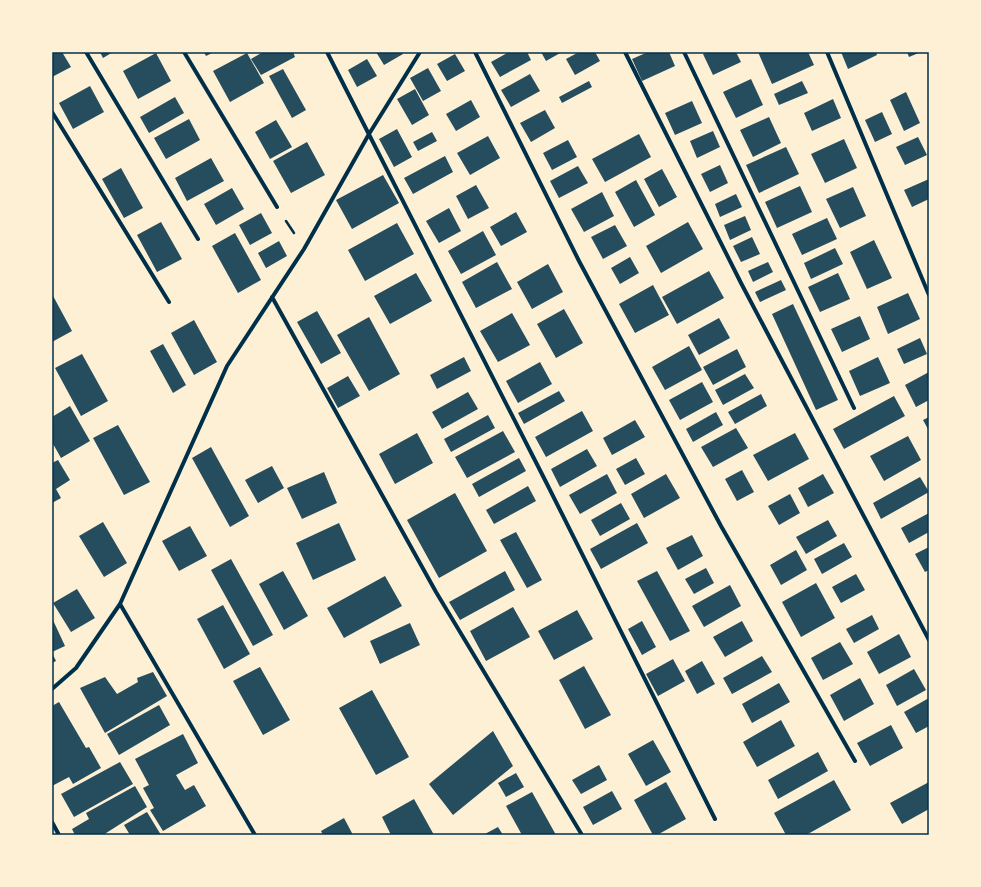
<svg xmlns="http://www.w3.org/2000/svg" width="981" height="887" viewBox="0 0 981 887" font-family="Figtree,sans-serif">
<rect width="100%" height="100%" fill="#fdf0d5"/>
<path fill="#264d5e" d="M52,52H62L71,67L52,77Z
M100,52H113L103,58Z
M204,52H214L206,56Z
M263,52H293L295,57L261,75L251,59Z
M376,52H402L403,54L384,65Z
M509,52H527L531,60L500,77L491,62Z
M541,52H562L546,61Z
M579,52H595L600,61L575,75L566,59Z
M648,52H669L675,66L642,81L632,59Z
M708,52H736L741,62L713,75L703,54Z
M758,52H808L814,65L772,84Z
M841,52H876L877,55L848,69Z
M907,52H921L909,57Z
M156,53L171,81L138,99L123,71Z
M247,53L264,83L230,102L213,71Z
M455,54L465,71L447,81L437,64Z
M367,59L377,76L357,87L348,70Z
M428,68L441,91L423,101L410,78Z
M283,69L306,110L292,118L269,76Z
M530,74L540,91L511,107L501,90Z
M751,79L763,105L736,118L723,92Z
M589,81L592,87L562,103L559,97Z
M802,81L808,93L779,105L774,94Z
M90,86L104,112L73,129L59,103Z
M415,89L429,115L412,125L397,99Z
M906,92L920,123L904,131L890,100Z
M175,97L184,113L149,133L140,117Z
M833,99L841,118L812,131L804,113Z
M471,100L480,117L456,131L446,114Z
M692,101L702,123L675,135L665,113Z
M545,110L555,128L531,142L520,123Z
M882,112L892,134L875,142L865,120Z
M769,117L781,143L753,157L740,130Z
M189,119L200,140L166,159L154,138Z
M276,120L292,147L270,159L255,132Z
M397,129L412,157L394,167L379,139Z
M713,131L720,147L697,158L690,141Z
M432,132L437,141L418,151L413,142Z
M639,134L651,157L605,182L592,159Z
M488,136L500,158L470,175L457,153Z
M918,137L927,155L905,165L896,147Z
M844,139L857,168L825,183L811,154Z
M568,140L577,157L552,170L543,153Z
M307,142L325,175L291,193L273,161Z
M786,147L799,174L759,193L746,165Z
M445,156L453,172L413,194L404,178Z
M211,158L224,181L187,201L175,178Z
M720,165L728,183L710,192L701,174Z
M578,166L588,183L559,198L550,181Z
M121,168L143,208L124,218L102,179Z
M662,169L677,197L659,207L644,179Z
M383,175L399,203L352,229L336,200Z
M929,179V199L912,207L904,190Z
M636,180L655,215L634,227L615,192Z
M476,185L489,208L468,219L456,196Z
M800,186L812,212L777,228L765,202Z
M853,187L866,216L840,228L826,199Z
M232,188L244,209L216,225L204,204Z
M602,192L614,216L584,232L571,209Z
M736,194L742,207L720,217L715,204Z
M449,208L461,231L439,243L426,221Z
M516,212L527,232L501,246L490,227Z
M261,213L272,233L250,245L239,225Z
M745,216L751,230L730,240L724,225Z
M827,218L837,239L802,255L792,234Z
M161,222L182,259L157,272L137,235Z
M688,222L703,249L661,273L646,246Z
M397,223L414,254L365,281L348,250Z
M615,225L627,246L603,259L591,237Z
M483,231L496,255L461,274L448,251Z
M235,233L261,280L238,293L212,246Z
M752,237L760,254L741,262L733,246Z
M874,240L892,278L867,289L850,252Z
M279,241L287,256L266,268L258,253Z
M835,248L843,264L811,279L804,263Z
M630,257L639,273L620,284L611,268Z
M497,262L512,289L476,308L462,282Z
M768,262L773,272L753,282L748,271Z
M548,264L563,292L532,309L517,282Z
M709,271L724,298L677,324L662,297Z
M416,273L432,301L390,324L374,296Z
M838,273L850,299L820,312L808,287Z
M781,280L786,290L760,302L755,292Z
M653,285L669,315L635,333L619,304Z
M908,293L920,319L888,334L877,307Z
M52,294L72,331L52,342Z
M793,304L838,400L816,410L772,314Z
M564,309L583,343L556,358L537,324Z
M317,311L341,353L321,364L297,322Z
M512,313L530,345L498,362L480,331Z
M860,316L870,339L842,352L831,329Z
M369,317L400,374L369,391L337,335Z
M719,318L730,338L699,355L688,335Z
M194,320L217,362L194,375L171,333Z
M920,338L927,354L904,364L897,349Z
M163,344L186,385L173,393L150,351Z
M689,346L702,370L665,390L652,367Z
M737,349L746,367L713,385L703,367Z
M82,354L108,401L81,416L55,368Z
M464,357L471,371L437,389L430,375Z
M878,357L890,383L860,396L849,371Z
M540,362L552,384L518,403L506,381Z
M929,372V400L916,407L905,385Z
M745,374L754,388L723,405L715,390Z
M348,376L360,396L338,408L327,388Z
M702,382L713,402L680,420L669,400Z
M559,391L565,401L524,424L518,413Z
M468,392L478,409L442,429L432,412Z
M761,394L767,406L735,424L728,412Z
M894,396L905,416L844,449L833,429Z
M70,406L90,441L61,458L52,442V417Z
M582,411L593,431L546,457L535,437Z
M716,412L723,425L693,442L686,429Z
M488,415L495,428L451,452L444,439Z
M929,417V431L923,420Z
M635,420L645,437L612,455L603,438Z
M118,425L150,482L124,495L93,438Z
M736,428L748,448L713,467L701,447Z
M503,431L515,452L467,478L455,457Z
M417,433L433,463L395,484L379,454Z
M795,433L809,459L768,481L753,455Z
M908,436L921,460L884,481L870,456Z
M211,447L249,516L230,527L192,458Z
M587,449L597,466L560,487L551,469Z
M519,458L526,471L479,497L472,484Z
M636,458L645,474L625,485L616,469Z
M58,460L70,480L56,489L61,498L52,503V463Z
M272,466L284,488L258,503L245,480Z
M742,470L754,492L737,501L725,479Z
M324,472L337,503L302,519L287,488Z
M607,474L617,493L580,514L569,495Z
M666,474L680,498L644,518L631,494Z
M823,474L834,493L808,507L798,488Z
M920,477L929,492L881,519L873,503Z
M528,486L536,501L494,524L486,510Z
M455,493L487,551L439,578L407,520Z
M790,494L800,513L779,525L768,506Z
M621,503L630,519L600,536L591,520Z
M929,513V532L909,543L901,528Z
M828,520L837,536L806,554L796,537Z
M103,522L127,563L104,577L79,536Z
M339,523L356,560L313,580L296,543Z
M637,523L648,543L601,569L590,549Z
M190,526L207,556L179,571L162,541Z
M516,532L542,580L527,588L500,540Z
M692,535L703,556L678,570L666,548Z
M844,543L852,557L822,574L814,559Z
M929,547V570L925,572L915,554Z
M796,550L807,570L781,585L770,565Z
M231,559L273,635L253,646L211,570Z
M706,568L714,583L694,594L685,579Z
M283,571L308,616L284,630L259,584Z
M505,571L515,590L460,620L449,602Z
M657,571L690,631L670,641L637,581Z
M856,574L865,590L841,603L832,587Z
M385,576L402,606L344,638L327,608Z
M816,583L835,618L801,637L782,602Z
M730,585L741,606L704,627L692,606Z
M77,589L95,618L71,632L53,603Z
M223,605L250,654L224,669L197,619Z
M513,607L530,637L486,661L470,631Z
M577,610L593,639L554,660L538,631Z
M872,615L879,629L854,643L846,629Z
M52,618L65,646L52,652Z
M642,621L656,647L642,655L628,629Z
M742,621L753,641L725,657L713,637Z
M410,623L420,645L380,664L370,641Z
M899,634L911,657L879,674L867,652Z
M840,642L853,664L823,680L811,658Z
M52,653L56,661L52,663Z
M762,656L772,672L732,694L723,678Z
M673,659L685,681L658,696L646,674Z
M702,661L715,684L697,694L685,671Z
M584,666L611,715L585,729L559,680Z
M260,667L290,720L263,735L233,681Z
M914,669L926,690L897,706L886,685Z
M153,672L167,696L105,733L80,688L105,677L117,694L138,682L137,678Z
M860,678L874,704L844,721L830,695Z
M779,683L790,702L752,723L742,704Z
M372,690L409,757L376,775L339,708Z
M929,698V726L916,733L904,712Z
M59,702L86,748L89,747L101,768L73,784L69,777L52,786V706Z
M159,705L170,725L119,755L107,734Z
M781,720L795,746L757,767L743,742Z
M891,725L903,748L870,766L857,743Z
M493,731L513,766L453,815L429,784Z
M183,734L198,763L176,775L185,790L194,785L206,806L163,831L150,810L154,808L143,788L149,785L135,759Z
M653,740L671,772L646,786L628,754Z
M818,752L828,771L778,799L768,780Z
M120,762L133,784L74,817L61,794Z
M599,765L607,780L581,794L572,780Z
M516,773L524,787L506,797L498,783Z
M834,780L851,810L806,835H786L774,813Z
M666,782L686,819L657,835H653L634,800Z
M929,782V809L902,824L890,803Z
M135,786L147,807L103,835H75L72,829L89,819L86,813Z
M612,791L622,809L593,825L583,807Z
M532,792L556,835H522L506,806Z
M414,799L434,835H391L382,817Z
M147,812L161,835H130L124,825Z
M344,818L353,835H323L321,831Z
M498,827L503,835H483Z"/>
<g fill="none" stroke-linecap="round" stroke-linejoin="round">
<path stroke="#003049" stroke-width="2.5" d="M286,221L294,233"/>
<path stroke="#003049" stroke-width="4" d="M86,52L198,239
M184,52L277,207
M327,52L546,482L715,819
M475,52L579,261L721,526L855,761
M625,52L741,283L929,640
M684,52L854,408
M827,52L929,295
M52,112L169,302
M272,297L436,592L582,835
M120,604L255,835
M52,689L76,668L120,604L227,366L304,249L369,134L420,52
M52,822L59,835"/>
</g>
<rect width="981" height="887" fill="none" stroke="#fdf0d5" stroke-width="106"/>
<rect x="53" y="53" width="875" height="781" fill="none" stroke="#003049" stroke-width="1.5"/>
</svg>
